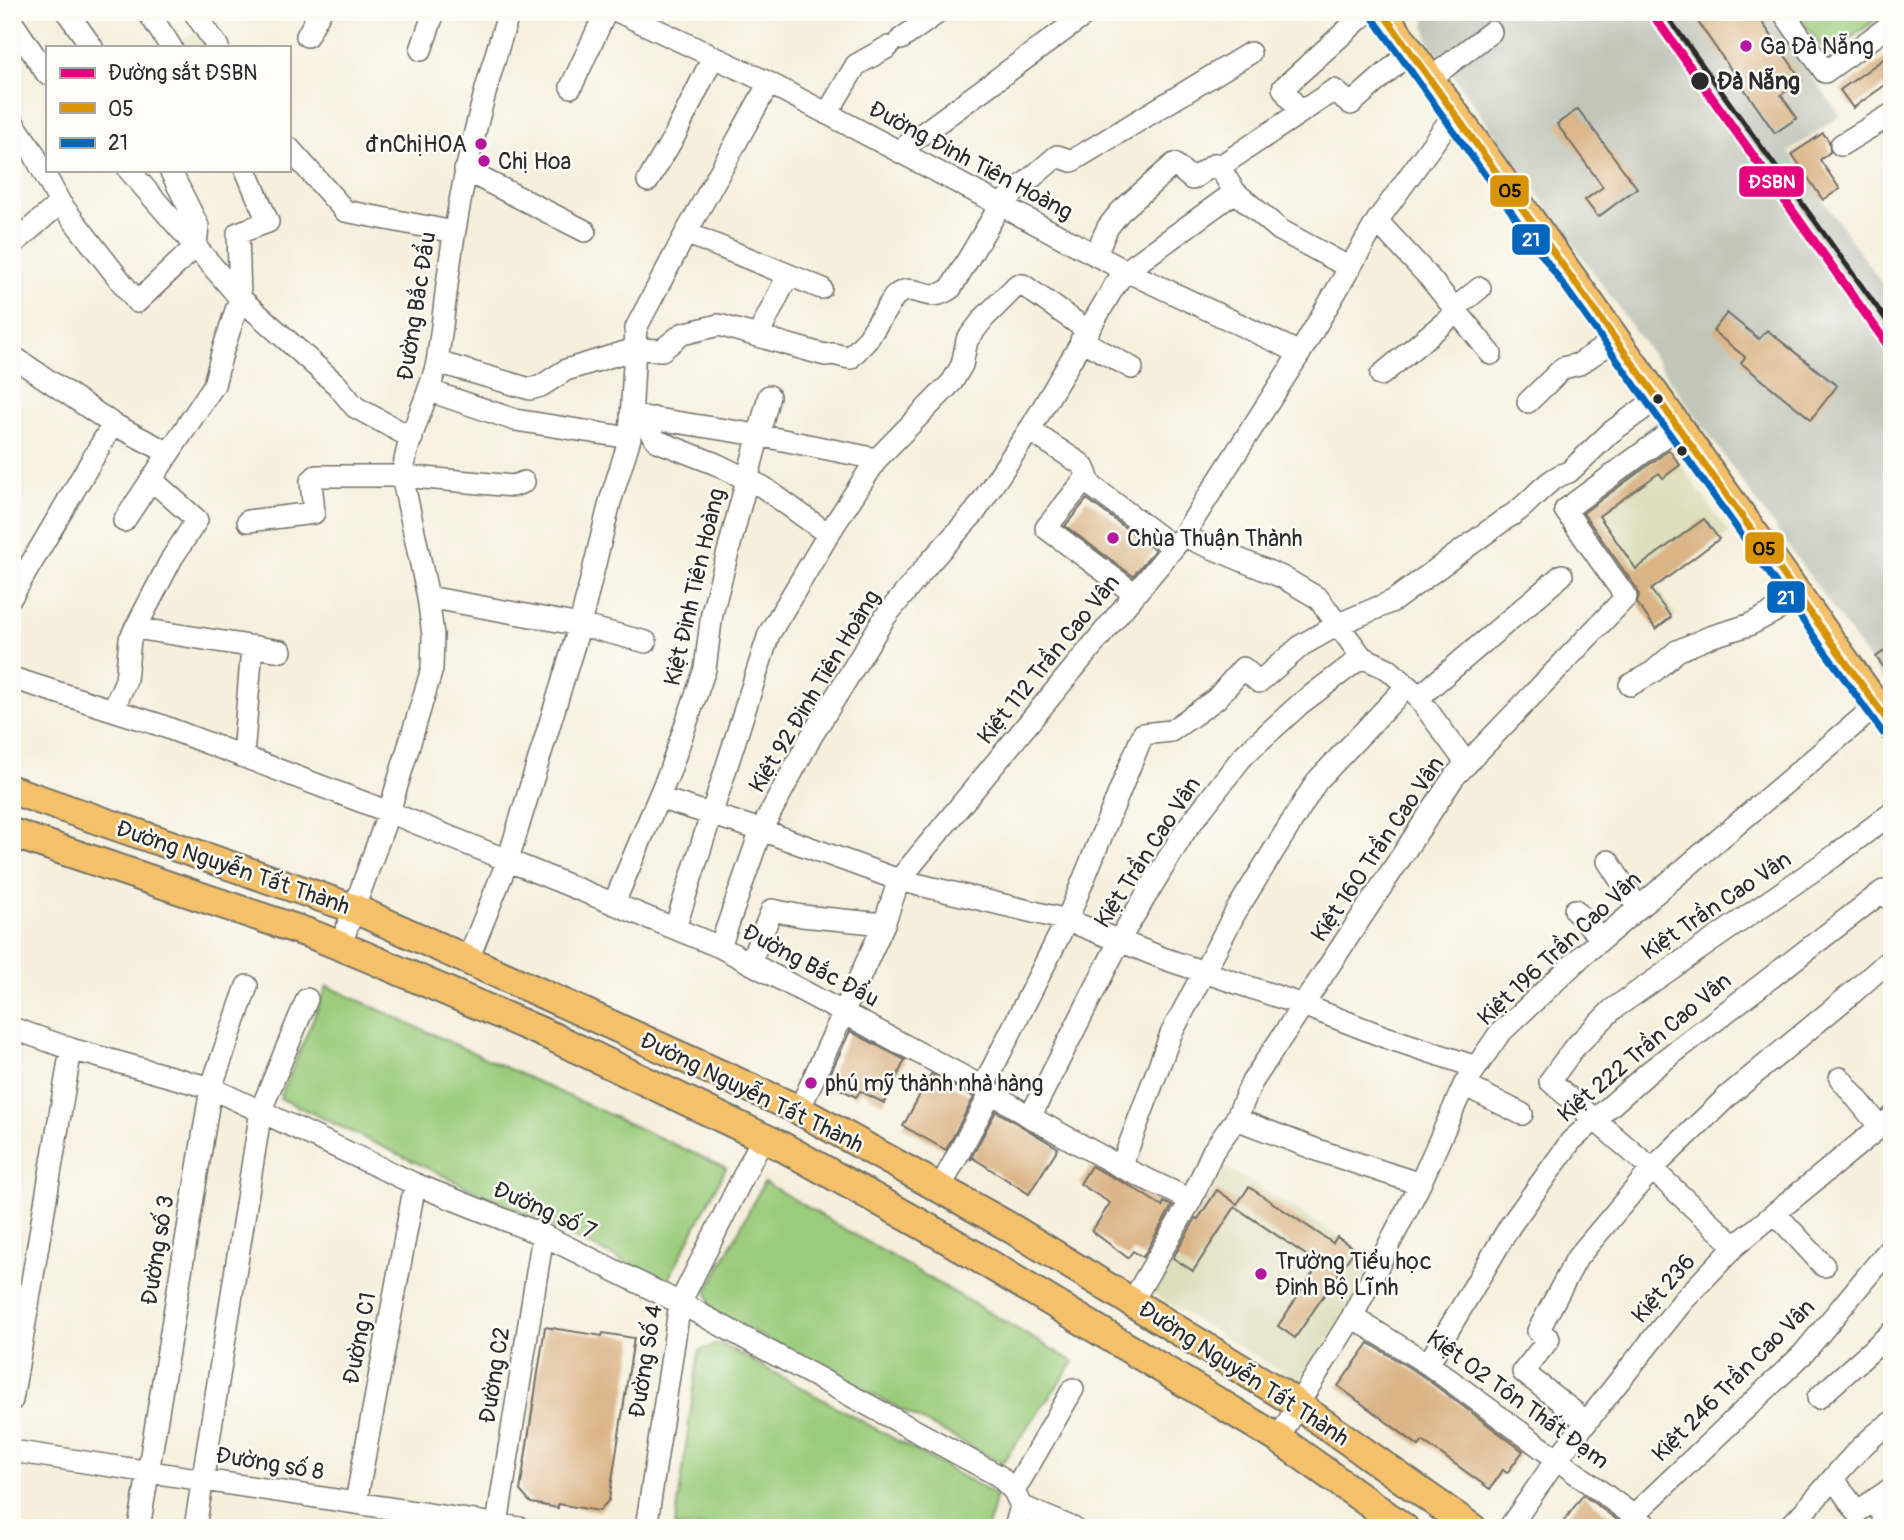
<svg xmlns="http://www.w3.org/2000/svg" width="1904" height="1540" viewBox="0 0 1904 1540" font-family="Pangolin,sans-serif">
<rect width="100%" height="100%" fill="#fdfcf7"/>
<filter id="ink" filterUnits="userSpaceOnUse"><feTurbulence type="fractalNoise" baseFrequency=".0143" numOctaves="2"/><feDisplacementMap in="SourceGraphic" scale="14" xChannelSelector="R" yChannelSelector="G"/><feConvolveMatrix kernelMatrix="1 2 1 2 8 2 1 2 1" color-interpolation-filters="sRGB"/></filter>
<filter id="wash" filterUnits="userSpaceOnUse"><feTurbulence type="fractalNoise" baseFrequency=".00686" numOctaves="4" result="noise"/><feDisplacementMap in="SourceGraphic" scale="28" xChannelSelector="R" yChannelSelector="G"/><feGaussianBlur stdDeviation="1.57" result="paint"/><feColorMatrix in="noise" values="0 0 0 0 0 0 0 0 0 0 0 0 0 0 0 0 0 1.4 0 .05"/><feComposite in="paint" operator="in"/></filter>
<g filter="url(#wash)">
<rect width="100%" height="100%" fill="#f5efdb"/>
<path fill="#dddebc" d="M199,29L212,47H173Z
M1663,441L1729,533L1656,586L1676,615L1656,629L1569,509Z
M1221,1164L1377,1260L1301,1384L1145,1289Z"/>
<path fill="#c2c6b9" d="M1423,12H1767L1840,116L1789,152L1892,298V692L1428,40Z"/>
<path fill="#9bcc7b" stroke="#637c53" stroke-width="2" d="M1796,12H1887L1827,55Z
M327,986L726,1168L667,1282L280,1098Z
M764,1182L1074,1362L1002,1463L712,1310L707,1292Z
M720,1343L996,1495L988,1528L675,1527L699,1351Z"/>
<g id="blocks">
<path fill="#dab485" d="M1691,12H1755L1802,80L1781,95L1797,118L1775,133Z
M1892,53V80L1853,108L1840,90Z
M1578,109L1637,188L1598,217L1585,200L1603,187L1557,124Z
M1823,133L1829,141L1830,152L1820,160L1840,189L1823,200L1792,154Z
M1727,313L1759,339L1767,330L1837,386L1811,419L1741,363L1745,357L1713,331Z
M1669,450L1680,465L1663,478L1659,473L1599,516L1636,569L1704,519L1719,539L1651,590L1671,617L1656,629L1637,603L1639,596L1637,589L1583,513Z
M1087,499L1155,550L1133,576L1065,526Z
M1892,645V678L1876,657Z
M850,1031L905,1060L884,1103L860,1091L856,1097L836,1087L834,1089L825,1085Z
M931,1074L974,1097L946,1150L903,1126Z
M996,1111L1058,1148L1029,1194L973,1158L970,1160Z
M1091,1166L1132,1187L1162,1206L1164,1202L1172,1206L1143,1257L1133,1251L1128,1258L1092,1231L1110,1203L1080,1184Z
M1249,1187L1333,1243L1337,1237L1355,1249L1295,1338L1278,1326L1319,1264L1235,1207L1193,1271L1173,1258L1196,1218L1198,1219L1217,1190L1237,1204Z
M545,1327L602,1336L603,1333L634,1338L609,1500L599,1511L558,1504V1508L531,1503L520,1491Z
M1369,1343L1421,1375L1523,1451L1507,1473L1503,1470L1490,1489L1423,1441L1419,1446L1338,1386Z
M1583,1495L1628,1528H1559Z"/>
</g>
</g>
<g filter="url(#ink)">
<use href="#blocks" fill-opacity="0" stroke="#727069" stroke-width="2"/>
<g fill="none" stroke-linecap="round" stroke-linejoin="round">
<defs>
<path id="minor" d="M67,12L92,47
M148,12L171,47
M194,12L218,47
M619,12L769,83L1126,271L1300,353
M1783,12L1825,72L1892,24
M12,22L47,74
M307,36L320,12
M901,39L939,12
M421,50L434,12
M1431,78L1491,32
M571,87L606,12
M1300,113L1283,88L1367,12
M827,114L856,65L888,47
M12,121L33,152L60,203L137,302L196,246L198,226L170,170
M1841,145L1892,114
M289,148L345,211L454,232
M899,151L1089,12
M129,170L240,298L337,385L355,407L412,438
M465,170L585,231
M648,181L675,135L713,57
M1235,192L1280,230L1350,268
M1377,221L1429,277L1491,354
M686,233L821,288
M12,245L60,203
M1095,255L1108,227L1120,212L1174,164L1192,179L1215,164L1219,167
M1454,309L1480,288
M758,336L788,275
M1081,340L1132,368
M12,356L113,424L169,453
M437,362L530,389L541,386L566,370L635,349L662,350L682,334L719,325L825,355L833,354L850,358L867,340L894,297C915,278 926,307 951,288L1001,204L1057,156L1072,161L1250,53
M1381,375L1457,312
M430,391L515,420L630,438
M1528,402L1563,368L1579,364L1616,339
M631,415L758,435L877,459
M653,418L651,433L657,441L716,464L763,487L828,534
M1029,430L1081,464C1088,471 1086,480 1093,487L1173,547
M1087,477L1046,528L1135,594
M124,521L214,385L222,353L240,298L238,233L268,222L246,170
M248,521L314,513L311,481L316,476H403L513,486L524,482
M1183,536L1282,577L1318,598L1362,657L1388,669L1414,692L1467,764
M12,596L113,424
M428,597L580,625L646,642
M135,628L281,651
M12,678L160,725L389,812L720,947L983,1087L1030,1117L1121,1167L1191,1200
M1630,685L1653,672L1677,651L1710,637L1749,625L1800,598
M1419,697L1562,575
M113,710L126,680L130,639L172,558L197,520L152,480
M243,756L252,647
M659,798L761,830L899,880L1067,920L1165,959L1303,1005L1385,1037L1476,1067
M1608,861L1638,908
M614,903L669,773L705,669L712,613L769,396
M1575,910L1602,939
M675,928L769,634L831,530L877,459L952,382L962,365L967,340L984,318L1017,285H1023L1087,330
M340,947L389,812L432,669L433,635L428,597L404,485C398,452 430,398 437,362C444,318 447,274 455,230C467,156 486,84 509,12
M720,947L761,830L811,737L885,617L930,562L975,512L1032,426L1115,285L1126,271L1235,192L1219,167L1334,90L1351,104L1411,51
M468,959L508,860L580,625L610,502L630,438L636,328L686,233L769,83
M750,963L772,910L802,916L884,924
M12,1028L71,1049L211,1088L415,1184L543,1235L680,1303L999,1476L1014,1491L1021,1506
M1840,1078L1880,1127
M1464,1085L1522,1114
M983,1087L1067,920L1143,734L1171,731L1216,699L1243,668L1259,682L1302,645L1339,624L1393,601L1505,519C1529,508 1543,479 1569,472L1611,432L1658,398
M799,1110L884,924L899,880L1183,536L1300,353L1377,221L1455,113
M1030,1117L1125,930L1185,831L1243,756L1300,704L1362,657
M1236,1119L1320,1151L1420,1184
M1121,1167L1171,1034L1235,913L1317,781L1407,686
M940,1188L991,1093
M1775,1213L1824,1266
M1735,1246L1652,1169L1550,1081L1573,1049L1613,1009L1830,859L1892,813
M1132,1302L1191,1200L1213,1151L1236,1119L1252,1082L1454,777L1626,597L1565,510L1679,426
M1352,1317L1428,1364L1650,1528
M1428,1364L1510,1226L1571,1141L1650,1071L1883,891L1892,901
M1818,1398L1892,1332
M12,1400L71,1049
M1587,1422L1523,1372L1549,1339L1538,1331L1577,1258L1652,1169L1729,1095L1850,995L1892,958
M1279,1439L1298,1404L1352,1317L1420,1184L1464,1085L1499,1034L1583,955L1876,706
M12,1451L520,1528
M1833,1478L1857,1512L1892,1488
M1014,1491L1073,1389
M1874,1501L1890,1528
M356,1502L415,1184
M1021,1506L1073,1528
M1634,1515L1803,1354L1892,1246
M497,1524L543,1235
M139,1528L211,1088L247,986
M195,1528L261,1110L307,999
M646,1528L680,1303L763,1137
M1015,1528L1021,1506
M1509,1528L1557,1459L1683,1301L1735,1246L1892,1117
M1788,1528C1824,1494 1851,1449 1892,1422"/>
<path id="major" d="M1382,12L1892,727
M12,790L355,909L799,1110L1006,1225L1282,1394L1472,1528
M12,833L311,934L365,956L553,1037L783,1147L944,1237L1279,1439L1404,1528"/>
</defs>
<use href="#minor" stroke="#727069" stroke-width="24"/>
<use href="#major" stroke="#727069" stroke-width="32"/>
<use href="#minor" stroke="#fff" stroke-width="21"/>
<use href="#major" stroke="#f4c16a" stroke-width="28"/>
<path stroke="#2b2b2b" stroke-width="5" d="M1664,12L1892,328"/>
<defs>
<path id="bus-1" d="M1382,12L1892,727"/>
<path id="bus-2" d="M1373,18L1883,733"/>
</defs>
<use href="#bus-1" stroke="#fdfcf7" stroke-width="12"/>
<use href="#bus-2" stroke="#fdfcf7" stroke-width="12"/>
<use href="#bus-1" stroke="#d89406" stroke-width="7"/>
<use href="#bus-2" stroke="#0065bd" stroke-width="7"/>
<defs>
<path id="rail-1" d="M1651,12L1892,351"/>
</defs>
<use href="#rail-1" stroke="#fdfcf7" stroke-width="14"/>
<use href="#rail-1" stroke="#e5007d" stroke-width="9"/>
</g>
</g>
<g fill="#b5179e" stroke="#fdfcf7" stroke-width="2.5">
<circle cx="1746" cy="46" r="7"/>
<circle cx="481" cy="144" r="7"/>
<circle cx="484" cy="161" r="7"/>
<circle cx="1113" cy="538" r="7"/>
<circle cx="811" cy="1083" r="7"/>
<circle cx="1261" cy="1274" r="7"/>
</g>
<g fill="#2b2b2b" stroke="#fdfcf7" stroke-width="2.5">
<circle cx="1700" cy="81" r="10"/>
<circle cx="1658" cy="399" r="6"/>
<circle cx="1682" cy="451" r="6"/>
</g>
<g text-anchor="middle" stroke-width="5" stroke-linejoin="round" paint-order="stroke">
<g font-size="23" fill="#2b2b2b" stroke="#fdfcf7" text-anchor="start">
<text x="1760" y="54">Ga Đà Nẵng</text>
<text x="467" y="152" text-anchor="end">đnChịHOA</text>
<text x="498" y="169">Chị Hoa</text>
<text x="1127" y="546">Chùa Thuận Thành</text>
<text x="825" y="1091">phú mỹ thành nhà hàng</text>
<text x="1275" y="1269">Trường Tiểu học<tspan x="1275" dy="26">Đinh Bộ Lĩnh</tspan></text>
</g>
<g font-size="23" font-weight="bold" fill="#2b2b2b" stroke="#fdfcf7" text-anchor="start">
<text x="1717" y="89">Đà Nẵng</text>
</g>
<g font-size="23" fill="#2b2b2b" stroke="#fdfcf7">
<text transform="translate(971 160) rotate(28)" y="8">Đường Đinh Tiên Hoàng</text>
<text transform="translate(416 306) rotate(-81)" y="8">Đường Bắc Đẩu</text>
<text transform="translate(694 587) rotate(-77)" y="8">Kiệt Đinh Tiên Hoàng</text>
<text transform="translate(1048 659) rotate(-51)" y="8">Kiệt 112 Trần Cao Vân</text>
<text transform="translate(814 691) rotate(-59)" y="8">Kiệt 92 Đinh Tiên Hoàng</text>
<text transform="translate(1377 849) rotate(-56)" y="8">Kiệt 160 Trần Cao Vân</text>
<text transform="translate(1147 852) rotate(-57)" y="8">Kiệt Trần Cao Vân</text>
<text transform="translate(233 867) rotate(19)" y="8">Đường Nguyễn Tất Thành</text>
<text transform="translate(1716 905) rotate(-34)" y="8">Kiệt Trần Cao Vân</text>
<text transform="translate(1559 948) rotate(-43)" y="8">Kiệt 196 Trần Cao Vân</text>
<text transform="translate(811 965) rotate(28)" y="8">Đường Bắc Đẩu</text>
<text transform="translate(1644 1047) rotate(-40)" y="8">Kiệt 222 Trần Cao Vân</text>
<text transform="translate(752 1092) rotate(26)" y="8">Đường Nguyễn Tất Thành</text>
<text transform="translate(545 1210) rotate(24)" y="8">Đường số 7</text>
<text transform="translate(157 1250) rotate(-81)" y="8">Đường số 3</text>
<text transform="translate(1663 1288) rotate(-49)" y="8">Kiệt 236</text>
<text transform="translate(359 1338) rotate(-79)" y="8">Đường C1</text>
<text transform="translate(645 1361) rotate(-81)" y="8">Đường Số 4</text>
<text transform="translate(1244 1373) rotate(33)" y="8">Đường Nguyễn Tất Thành</text>
<text transform="translate(494 1375) rotate(-81)" y="8">Đường C2</text>
<text transform="translate(1733 1380) rotate(-45)" y="8">Kiệt 246 Trần Cao Vân</text>
<text transform="translate(1518 1399) rotate(36)" y="8">Kiệt 02 Tôn Thất Đạm</text>
<text transform="translate(270 1463) rotate(9)" y="8">Đường số 8</text>
</g>
</g>
<g stroke="#fdfcf7" stroke-width="2.5">
<rect x="1738" y="165" width="67" height="33" rx="7" fill="#e5007d"/>
<rect x="1489" y="174" width="41" height="34" rx="7" fill="#d89406"/>
<rect x="1511" y="223" width="40" height="33" rx="7" fill="#0065bd"/>
<rect x="1744" y="531" width="41" height="34" rx="7" fill="#d89406"/>
<rect x="1766" y="580" width="40" height="34" rx="7" fill="#0065bd"/>
</g>
<g font-size="19" text-anchor="middle" font-weight="bold" fill="#fff">
<text x="1772" y="188">ĐSBN</text>
<text x="1531" y="246">21</text>
<text x="1786" y="604">21</text>
</g>
<g font-size="19" text-anchor="middle" font-weight="bold" fill="#111">
<text x="1510" y="197">05</text>
<text x="1764" y="555">05</text>
</g>
<rect width="1904" height="1540" fill="none" stroke="#fdfcf7" stroke-width="42"/>
<rect x="46" y="46" width="245" height="126" fill="#fdfcf7" stroke="#a9a8a5" stroke-width="2"/>
<rect x="60" y="68" width="35" height="10" fill="#e5007d" stroke="#a9a8a5" stroke-width="2"/>
<text x="108" y="80" font-size="21" fill="#2b2b2b">Đường sắt ĐSBN</text>
<rect x="60" y="103" width="35" height="10" fill="#d89406" stroke="#a9a8a5" stroke-width="2"/>
<text x="108" y="116" font-size="21" fill="#2b2b2b">05</text>
<rect x="60" y="138" width="35" height="10" fill="#0065bd" stroke="#a9a8a5" stroke-width="2"/>
<text x="108" y="150" font-size="21" fill="#2b2b2b">21</text>
</svg>
